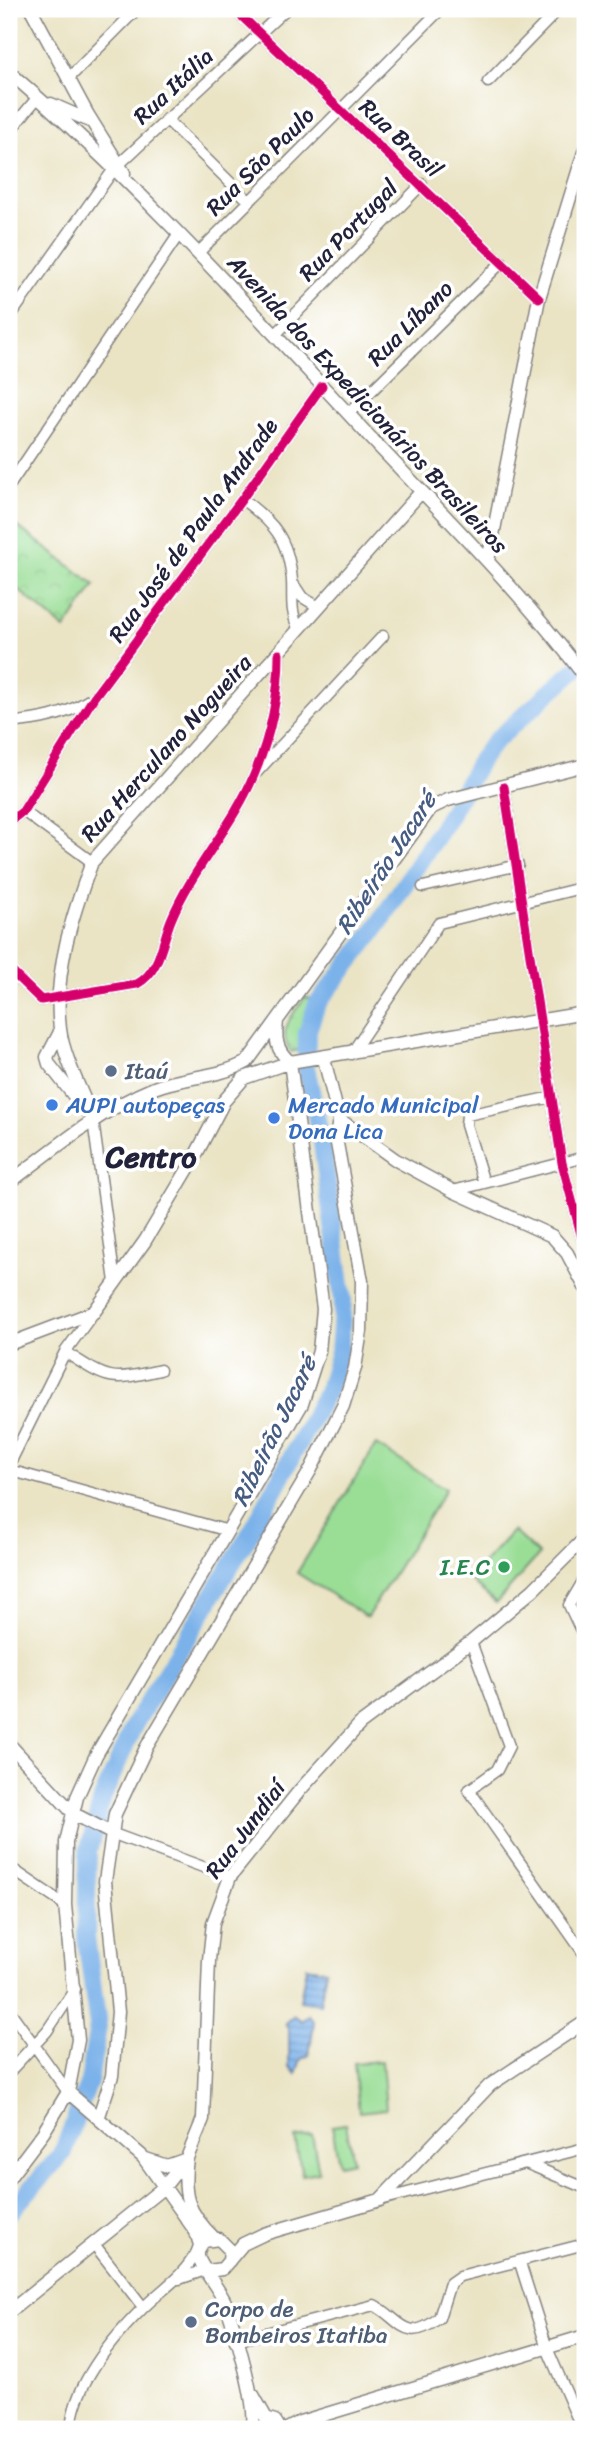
<svg xmlns="http://www.w3.org/2000/svg" width="594" height="2438" viewBox="0 0 594 2438" font-family="Sriracha,sans-serif">
<defs>
<pattern id="park-crowns" width="20" height="18" patternUnits="userSpaceOnUse" patternTransform="scale(1.75)"><rect width="20" height="18" fill="#9ade96"/><path d="M2 6a3 3 0 1 1 6 0M12 15a3 3 0 1 1 6 0" fill="none" stroke="#84be82"/></pattern>
<pattern id="water-rules" width="6" height="5" patternUnits="userSpaceOnUse" patternTransform="scale(1.75)"><rect width="6" height="5" fill="#7cb2ea"/><path d="M0 2.5h6" fill="none" stroke="#6590bf"/></pattern>
</defs>
<rect width="100%" height="100%" fill="#fff"/>
<filter id="ink" filterUnits="userSpaceOnUse"><feTurbulence type="fractalNoise" baseFrequency=".0143" numOctaves="2"/><feDisplacementMap in="SourceGraphic" scale="14" xChannelSelector="R" yChannelSelector="G"/><feConvolveMatrix kernelMatrix="1 2 1 2 8 2 1 2 1" color-interpolation-filters="sRGB"/></filter>
<filter id="wash" filterUnits="userSpaceOnUse"><feTurbulence type="fractalNoise" baseFrequency=".00686" numOctaves="4" result="noise"/><feDisplacementMap in="SourceGraphic" scale="28" xChannelSelector="R" yChannelSelector="G"/><feGaussianBlur stdDeviation="1.57" result="paint"/><feColorMatrix in="noise" values="0 0 0 0 0 0 0 0 0 0 0 0 0 0 0 0 0 1.4 0 .05"/><feComposite in="paint" operator="in"/></filter>
<g filter="url(#wash)">
<rect width="100%" height="100%" fill="#eae4c5"/>
<path fill="url(#park-crowns)" stroke="#5e8068" stroke-width="2" d="M9,520L95,585L65,629L9,582Z
M305,997L312,999L302,1031V1049L291,1052C276,1031 292,1016 305,997Z"/>
<path fill="#9ade96" stroke="#5e8068" stroke-width="2" d="M376,1445L446,1489L367,1617L297,1573Z
M513,1531L539,1555L496,1603L469,1579Z
M382,2061L386,2109L359,2112L354,2063Z
M346,2124L353,2161L339,2164L332,2126Z
M312,2135L319,2172L302,2175L295,2138Z"/>
<path fill="url(#water-rules)" stroke="#4f6a92" stroke-width="2" d="M306,1967L326,1970L320,2004L300,2001Z
M294,2015L302,2021L308,2015L314,2022L309,2055L301,2059L296,2074L289,2066V2030L285,2023Z"/>
<g fill="none" stroke-linecap="round" stroke-linejoin="round">
<path stroke="#7cb2ea" stroke-width="18" d="M9,2213L62,2154L89,2082L98,2026L86,1937L88,1852L102,1799L134,1725L254,1527L328,1389L339,1353L343,1300L322,1143L306,1067L307,1033L317,1004L374,931L444,824L481,759L495,741L585,661"/>
</g>
</g>
<g filter="url(#ink)">
<g fill="none" stroke-linecap="round" stroke-linejoin="round">
<defs>
<path id="minor" d="M234,9L539,298
M69,78L137,9
M488,82L559,9
M166,119L249,201
M9,132L38,97
M198,253L441,9
M9,318L114,169L286,9
M275,335L422,184
M348,414L502,262
M9,486L179,234
M242,499C274,523 288,538 292,580C293,598 290,610 298,628
M292,582L302,597L317,606
M9,723C37,720 65,716 89,700
M256,773L383,636
M504,787L562,1163L585,1249
M23,811L92,862
M9,822L23,811L94,697L242,499L322,386
M423,887L518,865
M9,969L41,1000L137,984C160,972 162,942 171,920C192,869 233,826 254,775C270,737 279,694 279,654
M351,1054L439,923L585,887
M93,1120L115,1282
M484,1183L466,1125L467,1115L552,1097
M453,1191L585,1157
M65,1352C109,1380 109,1382 160,1370
M9,1465L65,1352L94,1312
M9,1470L225,1530
M585,1578L569,1605L585,1639
M471,1642L509,1746L497,1770L469,1790L585,1955
M111,1833L230,1877
M9,1867L65,1905
M9,2010L68,2092
M9,2072L47,2031L75,1989
M528,2164L585,2188
M380,2200L585,2148
M94,2244L143,2307
M520,2263L547,2348L582,2429
M179,2279L205,2270
M235,2341L374,2305C401,2319 405,2345 439,2318L450,2283L460,2276L585,2244
M71,2429C74,2384 111,2340 142,2309C165,2286 181,2280 198,2250"/>
<path id="major" d="M31,9L88,115L124,173
M9,72C133,179 243,301 355,421C433,505 516,585 585,677
M51,104L92,122
M488,561L539,298L585,149
M60,1032L47,1057L49,1064L85,1110
M324,1059L339,1119L396,1160L453,1191L552,1236L567,1253L585,1287
M93,1120C83,1094 63,1056 60,1029C53,973 73,913 92,862L421,492
M9,1183C55,1148 100,1110 154,1088C185,1076 218,1078 247,1062L431,808L448,800L585,765
M9,1344L94,1312L145,1241L191,1164L224,1101L244,1078L290,1062L585,1013
M9,1744L74,1814L111,1833
M68,2092L143,2157L196,2232L200,2245
M99,2116L112,2076L118,2012L105,1881L115,1814L146,1748L310,1471L343,1406L355,1368L361,1331L362,1281L336,1138L339,1119
M187,2158C182,2195 187,2212 214,2238
M146,2159L167,2166L184,2160
M9,2178L43,2133L68,2092L78,2040L65,1905L66,1842L77,1797L96,1755L302,1404L319,1351L323,1309L290,1062C276,1050 275,1039 277,1021
M229,2261L230,2250L219,2239L204,2241C200,2246 197,2250 198,2256C199,2264 220,2291 225,2302C234,2325 259,2408 252,2429
M208,2271L222,2269L243,2244L264,2234L380,2200L490,2085L585,2022
M9,2312L164,2187L187,2158L203,2119L209,1960L213,1923L230,1877L300,1790L360,1724L471,1642L533,1590L585,1538
M253,2395L266,2418L275,2421L280,2429
M287,2429L300,2422L585,2336"/>
</defs>
<use href="#minor" stroke="#868380" stroke-width="13"/>
<use href="#major" stroke="#868380" stroke-width="15"/>
<use href="#minor" stroke="#fff" stroke-width="10"/>
<use href="#major" stroke="#fff" stroke-width="12"/>
<defs>
<path id="cycleway" d="M234,9L539,298
M504,787L562,1163L585,1249
M9,822L23,811L94,697L242,499L322,386
M9,969L41,1000L137,984C160,972 162,942 171,920C192,869 233,826 254,775C270,737 279,694 279,654"/>
</defs>
<use href="#cycleway" stroke="#fff" stroke-width="13"/>
<use href="#cycleway" stroke="#d6006c" stroke-width="9"/>
</g>
</g>
<g fill="#5c6f8a" stroke="#fff" stroke-width="2.5">
<circle cx="111" cy="1071" r="7"/>
<circle cx="191" cy="2322" r="7"/>
</g>
<g fill="#3f7fe0" stroke="#fff" stroke-width="2.5">
<circle cx="52" cy="1105" r="7"/>
<circle cx="274" cy="1118" r="7"/>
</g>
<circle fill="#2e9e5b" stroke="#fff" stroke-width="2.5" cx="504" cy="1567" r="7"/>
<g text-anchor="middle" stroke-width="7" stroke-linejoin="round" paint-order="stroke">
<g font-size="23" fill="#22223b" stroke="#fff">
<text transform="translate(173 86) rotate(-43)" y="8">Rua Itália</text>
<text transform="translate(401 138) rotate(43)" y="8">Rua Brasil</text>
<text transform="translate(260 161) rotate(-45)" y="8">Rua São Paulo</text>
<text transform="translate(348 230) rotate(-46)" y="8">Rua Portugal</text>
<text transform="translate(410 323) rotate(-45)" y="8">Rua Líbano</text>
<text transform="translate(368 404) rotate(47)" y="8">Avenida dos Expedicionários Brasileiros</text>
<text transform="translate(193 530) rotate(-54)" y="8">Rua José de Paula Andrade</text>
<text transform="translate(166 748) rotate(-48)" y="8">Rua Herculano Nogueira</text>
<text transform="translate(245 1829) rotate(-53)" y="8">Rua Jundiaí</text>
</g>
<g font-size="23" fill="#4e5e75" stroke="#fff" text-anchor="start">
<text x="125" y="1079">Itaú</text>
<text x="205" y="2317">Corpo de<tspan x="205" dy="26">Bombeiros Itatiba</tspan></text>
</g>
<g font-size="23" fill="#366cbe" stroke="#fff" text-anchor="start">
<text x="66" y="1113">AUPI autopeças</text>
<text x="288" y="1113">Mercado Municipal<tspan x="288" dy="26">Dona Lica</tspan></text>
</g>
<g font-size="23" fill="#27864d" stroke="#fff" text-anchor="end">
<text x="490" y="1575">I.E.C</text>
</g>
<g font-size="24" font-style="italic" fill="#465c81" stroke="#fff">
<text transform="translate(386 863) rotate(-57)" y="8">Ribeirão Jacaré</text>
<text transform="translate(274 1431) rotate(-64)" y="8">Ribeirão Jacaré</text>
</g>
<g font-size="30" font-weight="bold" fill="#22223b" stroke="#fff">
<text x="151" y="1167">Centro</text>
</g>
</g>
<rect width="594" height="2438" fill="none" stroke="#fff" stroke-width="35"/>
</svg>
